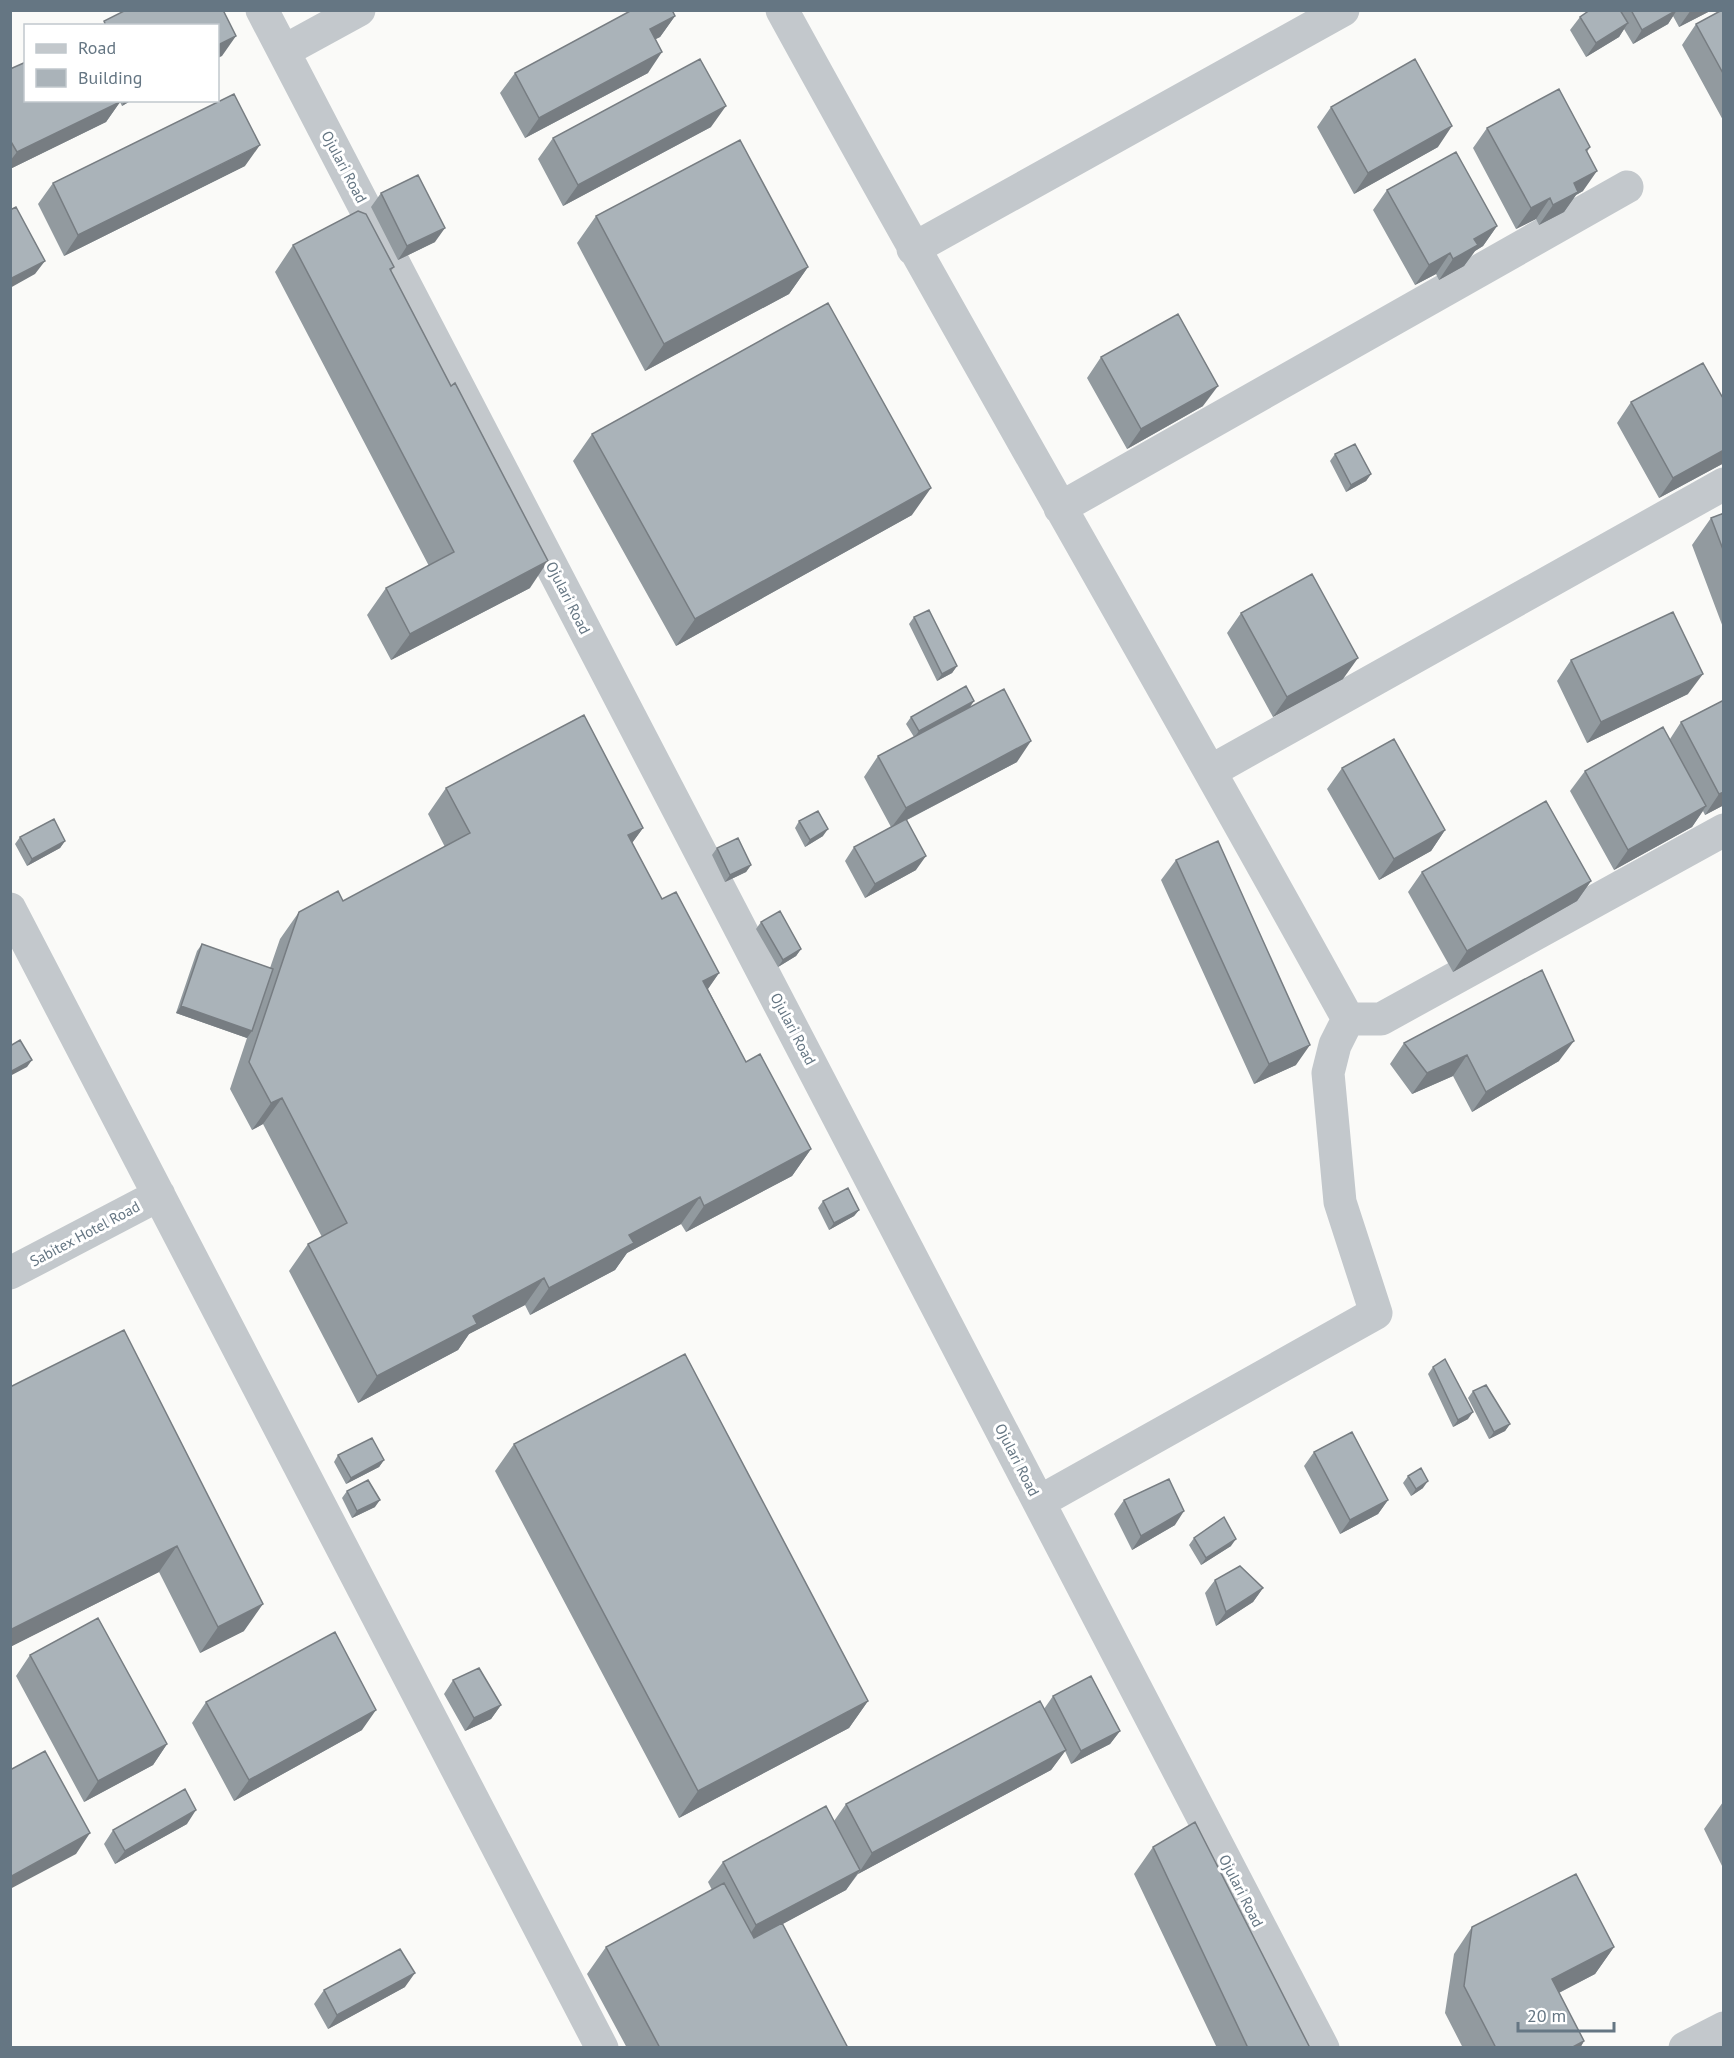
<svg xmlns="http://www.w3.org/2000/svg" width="1734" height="2058" viewBox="0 0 1734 2058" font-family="'PT Sans',sans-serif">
<rect width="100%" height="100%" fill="#fafaf8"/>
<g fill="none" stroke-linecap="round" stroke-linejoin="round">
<path stroke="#c3c8cc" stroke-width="33" d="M262,10L1323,2048
M782,10C967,348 1162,681 1348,1019L1335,1045L1328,1073L1340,1202L1376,1313L1039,1502
M284,51L359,10
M913,249L1343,10
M1060,508L1627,187
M1211,771L1724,484
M10,909L602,2048
M1348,1019H1381L1724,830
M10,1273L159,1195
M1685,2048L1724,2028"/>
</g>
<path fill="#929a9f" d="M1590,10H1712L1679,27L1673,16L1668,24L1633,44L1624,29L1619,37L1586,57L1570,30L1580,17Z
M1724,10V122L1682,45L1696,24Z
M675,16L660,37L655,39L648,73L525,138L500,93L515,73Z
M10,69L26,100H132L122,106L120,102L106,122L10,169Z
M1331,107L1438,147L1354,194L1317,127Z
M711,127L563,206L538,159L553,138Z
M1487,128L1590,147L1587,152L1583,191L1576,195L1564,212L1539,225L1536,219L1516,229L1473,148Z
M245,166L64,256L38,204L53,183Z
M1387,190L1497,226L1483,246L1475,251L1464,266L1439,280L1436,274L1415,285L1373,210Z
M381,193L435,242L398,260L371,207Z
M596,216L808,267L789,294L645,371L577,243Z
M293,245L394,267L391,271L530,588L391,660L367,615L386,588L429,566L275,272Z
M1101,357L1203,406L1127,449L1087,378Z
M1724,400V463L1659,498L1617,423L1631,402Z
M592,434L912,515L676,646L573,461Z
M1335,454L1371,474L1366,481L1346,492L1330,461Z
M1724,513V630L1692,545L1711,518Z
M1241,613L1343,679L1273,717L1227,633Z
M914,617L957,666L952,673L937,681L909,624Z
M1571,660L1688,694L1587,743L1557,681Z
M1724,700V805L1705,815L1703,811L1692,827L1614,870L1570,791L1585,771L1670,739L1681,722Z
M974,701L969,708L1017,762L907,820L916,870L865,898L845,861L854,847L891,827L864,777L878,756L914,737L906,724L911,717Z
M1342,768L1445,830L1431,851L1379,880L1327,789Z
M446,788L643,828L632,843L662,899L719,973L708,989L746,1062L811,1149L792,1176L686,1232L681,1224L627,1253L615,1270L530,1315L525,1305L469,1334L458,1350L358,1403L289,1271L308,1244L322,1237L263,1124L252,1130L230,1089L247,1038L176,1013L197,951L202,944L270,968L280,939L299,912L343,901L445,847L428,814Z
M799,821L823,836L805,847L795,828Z
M20,837L65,841L60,848L27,866L15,844Z
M717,848L751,865L746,872L725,882L712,855Z
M1176,860L1296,1065L1254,1084L1161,880Z
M1422,872L1591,881L1577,901L1453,972L1408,892Z
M761,922L801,949L796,956L778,967L756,929Z
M1404,1043L1559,1061L1472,1112L1453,1076L1412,1094L1390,1064Z
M823,1201L859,1210L854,1216L829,1230L818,1208Z
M124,1330L244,1631L200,1653L159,1572L10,1647V1387Z
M1433,1367L1468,1419L1453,1427L1428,1374Z
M1473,1391L1510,1424L1505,1431L1489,1439L1468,1398Z
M514,1444L868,1701L849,1728L679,1818L495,1471Z
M1314,1452L1388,1500L1378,1514L1340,1534L1304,1466Z
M338,1455L384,1460L379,1467L346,1484L334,1462Z
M1408,1476L1423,1488L1411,1496L1403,1483Z
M347,1491L375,1507L352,1518L342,1498Z
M1124,1500L1175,1525L1132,1550L1114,1514Z
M1194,1538L1231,1546L1201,1565L1189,1545Z
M1215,1580L1263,1588L1253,1602L1216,1626L1205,1593Z
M30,1655L167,1744L153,1765L84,1802L16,1676Z
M453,1680L501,1705L491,1719L465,1731L444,1694Z
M1053,1696L1120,1731L1110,1744L1071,1764L1065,1751L1051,1770L858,1874L846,1890L782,1924L848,2048H627L587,1974L606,1947L712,1890L708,1882L723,1862L834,1821L846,1804L1044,1709Z
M206,1702L362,1730L234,1801L192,1723Z
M1723,1802H1724V1870L1704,1829Z
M187,1824L115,1864L104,1844L113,1830Z
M1153,1847L1310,2048H1217L1134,1874Z
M1472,1927L1614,1947L1595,1974L1559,1993L1584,2041L1580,2048H1463L1445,2013L1454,1954Z
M405,1987L328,2029L314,2004L324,1990Z"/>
<path fill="#777d82" d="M1677,10L1668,24L1633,44L1642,30Z
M1691,10H1712L1679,27Z
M675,16L660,37L635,50L650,29Z
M1628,23L1619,37L1586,57L1596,43Z
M236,36L222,56L218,58V45Z
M662,52L648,73L525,138L539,118Z
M125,100H132L122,106Z
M120,102L106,122L10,169V161L17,152Z
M726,106L711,127L563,206L578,185Z
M1452,126L1438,147L1354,194L1368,173Z
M260,145L245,166L64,256L78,235Z
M1597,171L1583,191L1576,195L1564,212L1539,225L1553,205L1574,183Z
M1550,198L1536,219L1516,229L1531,208Z
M1497,226L1483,246L1475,251L1464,266L1439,280L1453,259L1474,239Z
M445,228L435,242L398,260L407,246Z
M1450,253L1436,274L1415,285L1429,265Z
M45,261L35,274L10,288V279Z
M808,267L789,294L645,371L664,344Z
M1218,386L1203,406L1127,449L1141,429Z
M1724,450V463L1659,498L1673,478Z
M1371,474L1366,481L1346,492L1351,485Z
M931,488L912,515L676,646L695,619Z
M548,561L530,588L391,660L410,634Z
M1358,658L1343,679L1273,717L1287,697Z
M957,666L952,673L937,681L942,674Z
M1703,674L1688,694L1587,743L1601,722Z
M974,701L969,708L914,738L919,731Z
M1031,741L1017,762L891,828L906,808Z
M1724,792V805L1705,815L1719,794Z
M1706,806L1692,827L1614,870L1628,850Z
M643,828L624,854L628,835Z
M828,829L823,836L805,847L810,840Z
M1445,830L1431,851L1379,880L1394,859Z
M65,841L60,848L27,866L32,859Z
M926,856L916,870L865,898L875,884Z
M751,865L746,872L725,882L730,875Z
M1591,881L1577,901L1453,972L1467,951Z
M801,949L796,956L778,967L783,960Z
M719,973L700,1000L703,981Z
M181,1006L252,1031L247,1038L176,1013Z
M1574,1041L1559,1061L1472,1112L1486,1092Z
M1310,1045L1296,1065L1254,1084L1269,1064Z
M1467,1055L1453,1076L1412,1094L1427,1073Z
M32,1060L27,1067L10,1076V1072Z
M282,1098L263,1124L252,1130L271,1103Z
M811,1149L792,1176L686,1232L704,1206Z
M700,1197L681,1224L627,1253L615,1270L530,1315L549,1288L629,1235Z
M859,1210L854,1216L829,1230L834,1223Z
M544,1278L525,1305L469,1334L458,1350L358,1403L377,1376L473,1316Z
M1473,1412L1468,1419L1453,1427L1458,1420Z
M1510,1424L1505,1431L1489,1439L1494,1432Z
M384,1460L379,1467L346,1484L351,1478Z
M1428,1481L1423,1488L1411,1496L1416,1489Z
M380,1500L375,1507L352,1518L357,1511Z
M1388,1500L1378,1514L1340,1534L1350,1520Z
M1184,1511L1175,1525L1132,1550L1141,1536Z
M1236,1539L1231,1546L1201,1565L1206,1558Z
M177,1546L159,1572L10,1647V1630Z
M1263,1588L1253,1602L1216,1626L1226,1612Z
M263,1604L244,1631L200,1653L218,1627Z
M868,1701L849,1728L679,1818L698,1791Z
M501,1705L491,1719L465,1731L474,1718Z
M376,1710L362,1730L234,1801L249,1780Z
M1120,1731L1110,1744L1071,1764L1081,1751Z
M167,1744L153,1765L84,1802L98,1781Z
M1066,1750L1051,1770L858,1874L872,1853Z
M196,1810L187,1824L115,1864L125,1851Z
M90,1833L76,1854L10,1889V1877Z
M860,1870L846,1890L742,1946L756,1925Z
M1614,1947L1595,1974L1533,2006L1552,1979Z
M415,1973L405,1987L328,2029L337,2015Z
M1584,2041L1580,2048H1571Z"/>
<path fill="#aab3b9" stroke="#777d82" stroke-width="1.5" d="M126,10H223L236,36L218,45V26H106L104,21Z
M632,10H672L675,16L650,29L662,52L539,118L515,73Z
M1590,10H1620L1628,23L1596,43L1580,17Z
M1631,10H1677L1642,30Z
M1722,10H1724V75L1696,24Z
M700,59L726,106L578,185L553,138Z
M1415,59L1452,126L1368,173L1331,107Z
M26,62V100H120V102L17,152L10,140V69Z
M1559,89L1590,147L1586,150L1597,171L1574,183L1578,192L1553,205L1550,198L1531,208L1487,128Z
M234,94L260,145L78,235L53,183Z
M740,140L808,267L664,344L596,216Z
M1456,152L1497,226L1474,239L1478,245L1453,259L1450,253L1429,265L1387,190Z
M418,175L445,228L407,246L381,193Z
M16,207L45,261L10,279V210Z
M358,211L366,214L394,267L390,269L451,386L455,383L548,561L410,634L386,588L454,552L293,245Z
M828,303L931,488L695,619L592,434Z
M1178,314L1218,386L1141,429L1101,357Z
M1703,363L1724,400V450L1673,478L1631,402Z
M1355,444L1371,474L1351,485L1335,454Z
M1724,513V552L1711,518Z
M1312,574L1358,658L1287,697L1241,613Z
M929,610L957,666L942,674L914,617Z
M1673,612L1703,674L1601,722L1571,660Z
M966,686L974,701L919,731L911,717Z
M1004,689L1031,741L906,808L878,756Z
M1724,700V792L1719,794L1681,722Z
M584,715L643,828L628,835L662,899L676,892L719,973L703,981L746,1062L760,1054L811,1149L704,1206L700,1197L629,1235L634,1243L549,1288L544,1278L473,1316L477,1324L377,1376L308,1244L347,1223L282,1098L271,1103L249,1062L299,912L338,891L343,901L470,833L446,788Z
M1663,727L1706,806L1628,850L1585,771Z
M1394,739L1445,830L1394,859L1342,768Z
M1546,801L1591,881L1467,951L1422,872Z
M818,811L828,829L810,840L799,821Z
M54,819L65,841L32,859L20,837Z
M906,819L926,856L875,884L854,847Z
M738,838L751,865L730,875L717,848Z
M1218,841L1310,1045L1269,1064L1176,860Z
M780,911L801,949L783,960L761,922Z
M202,944L273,969L252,1031L181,1006Z
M1542,970L1574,1041L1486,1092L1467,1055L1427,1073L1404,1043Z
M20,1040L32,1060L10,1072V1046Z
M848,1188L859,1210L834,1223L823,1201Z
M124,1330L263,1604L218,1627L177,1546L10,1630V1387Z
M685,1354L868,1701L698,1791L514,1444Z
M1445,1359L1473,1412L1458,1420L1433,1367Z
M1486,1385L1510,1424L1494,1432L1473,1391Z
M1352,1432L1388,1500L1350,1520L1314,1452Z
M372,1438L384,1460L351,1478L338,1455Z
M1421,1468L1428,1481L1416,1489L1408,1476Z
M1169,1479L1184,1511L1141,1536L1124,1500Z
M368,1480L380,1500L357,1511L347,1491Z
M1224,1517L1236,1539L1206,1558L1194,1538Z
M1240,1566L1263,1588L1226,1612L1215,1580Z
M98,1618L167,1744L98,1781L30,1655Z
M335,1632L376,1710L249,1780L206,1702Z
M479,1668L501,1705L474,1718L453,1680Z
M1091,1676L1120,1731L1081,1751L1053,1696Z
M1040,1701L1066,1750L872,1853L846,1804Z
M45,1751L90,1833L10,1877V1770Z
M185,1789L196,1810L125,1851L113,1830Z
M826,1806L860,1870L756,1925L723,1862Z
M1195,1822L1310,2048H1248L1153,1847Z
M1576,1874L1614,1947L1552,1979L1584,2041L1571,2048H1496L1464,1986L1472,1927Z
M724,1883L754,1938L782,1923L848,2048H660L606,1947Z
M400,1949L415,1973L337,2015L324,1990Z"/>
<g text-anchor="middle" stroke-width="6" stroke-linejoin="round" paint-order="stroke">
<g font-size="15" fill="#657683" stroke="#fff">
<text transform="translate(344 167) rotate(62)" y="5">Ojulari Road</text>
<text transform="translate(568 598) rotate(63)" y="5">Ojulari Road</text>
<text transform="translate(793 1029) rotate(62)" y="5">Ojulari Road</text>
<text transform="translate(85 1234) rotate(-28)" y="5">Sabitex Hotel Road</text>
<text transform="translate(1017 1460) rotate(63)" y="5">Ojulari Road</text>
<text transform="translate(1241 1891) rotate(63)" y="5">Ojulari Road</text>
</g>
</g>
<rect width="1734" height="2058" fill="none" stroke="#657683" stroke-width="24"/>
<rect x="24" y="24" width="195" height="78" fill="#ffffff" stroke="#c1c8cd" stroke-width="1.5"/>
<rect x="36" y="44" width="30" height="9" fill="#c3c8cc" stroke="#c1c8cd" stroke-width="1.5"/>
<text x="78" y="54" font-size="18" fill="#657683">Road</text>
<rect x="36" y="69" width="30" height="18" fill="#aab3b9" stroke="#c1c8cd" stroke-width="1.5"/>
<text x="78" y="84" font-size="18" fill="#657683">Building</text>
<path d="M1518 2022v9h96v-9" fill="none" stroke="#657683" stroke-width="3"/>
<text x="1527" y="2022" font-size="18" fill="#657683" stroke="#ffffff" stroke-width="4.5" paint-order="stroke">20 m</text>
</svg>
